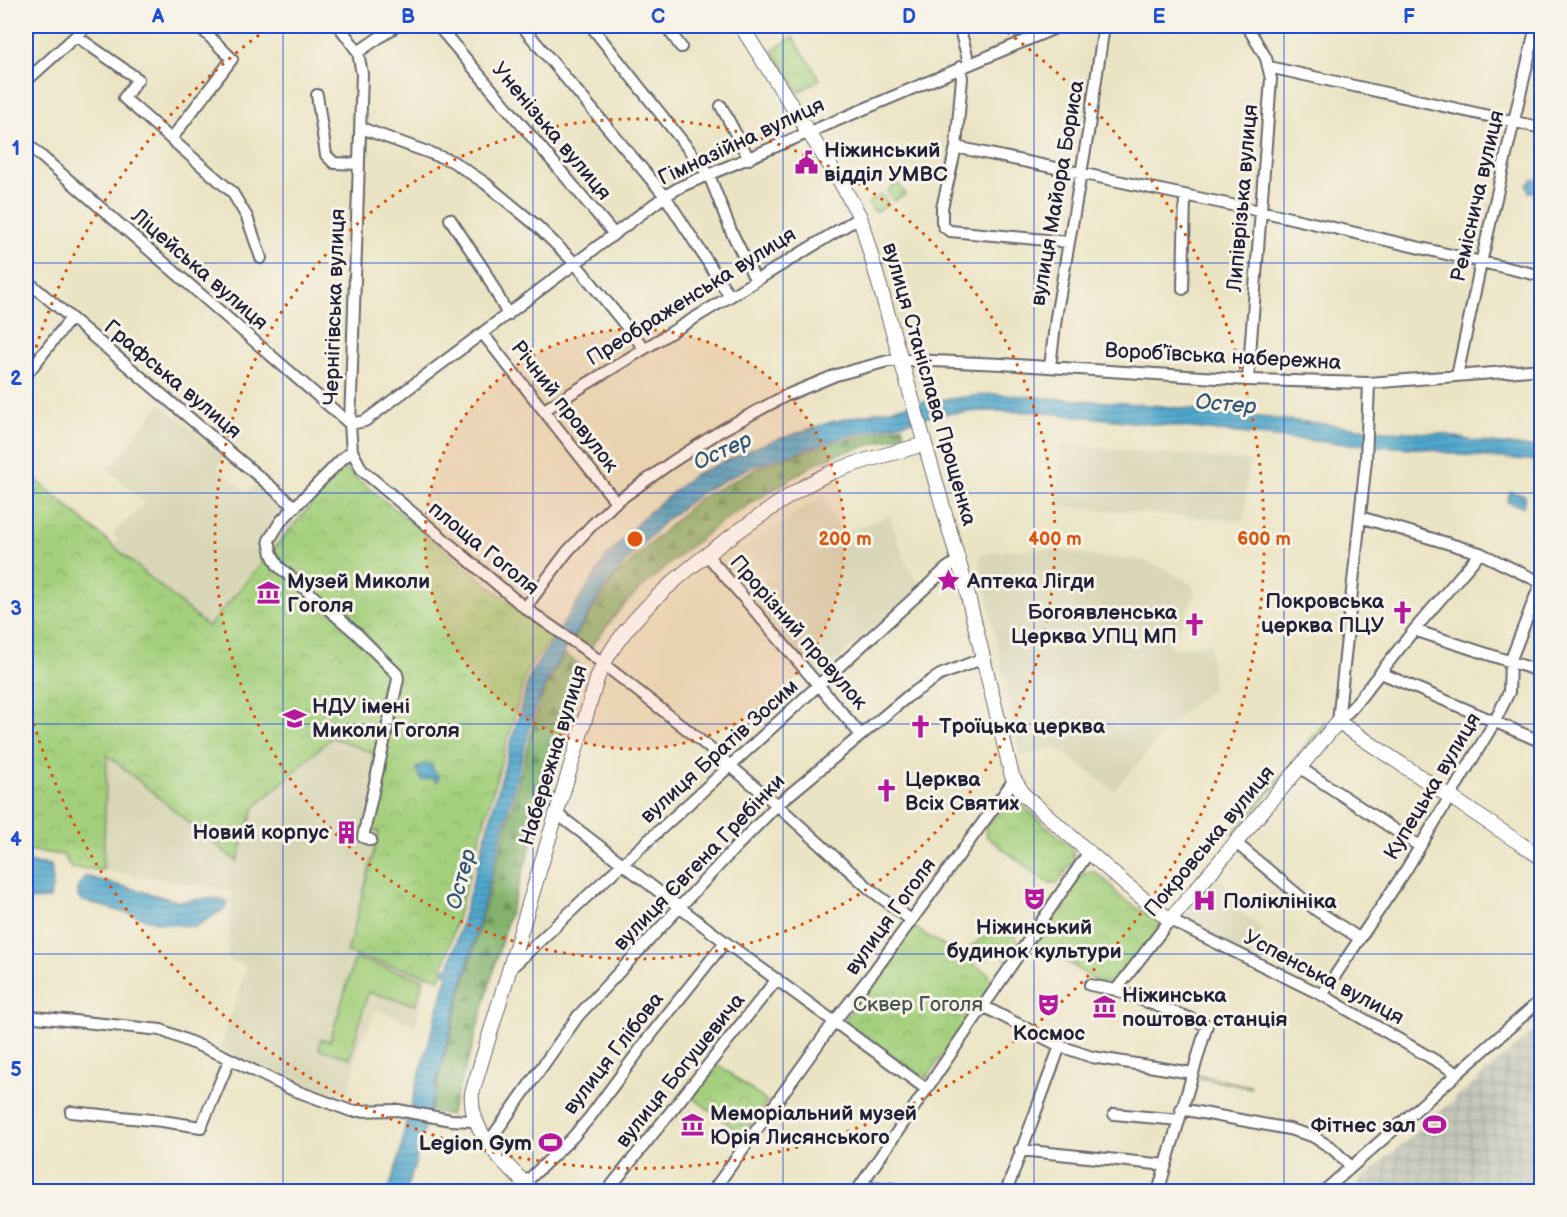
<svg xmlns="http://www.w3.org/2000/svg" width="1567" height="1217" viewBox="0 0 1567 1217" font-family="'Balsamiq Sans',sans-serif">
<defs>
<pattern id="industrial-grid" width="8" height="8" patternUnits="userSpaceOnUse" patternTransform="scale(1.5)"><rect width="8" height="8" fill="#c4c6b9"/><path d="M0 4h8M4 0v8" fill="none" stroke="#a8aaa0"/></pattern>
<pattern id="grass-tufts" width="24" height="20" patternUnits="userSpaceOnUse" patternTransform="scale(1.5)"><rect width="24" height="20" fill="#a4d07d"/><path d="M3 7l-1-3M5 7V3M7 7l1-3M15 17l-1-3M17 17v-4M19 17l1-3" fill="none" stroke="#8db26d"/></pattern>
<pattern id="forest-firs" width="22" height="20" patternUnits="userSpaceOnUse" patternTransform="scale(1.5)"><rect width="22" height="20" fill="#83b26c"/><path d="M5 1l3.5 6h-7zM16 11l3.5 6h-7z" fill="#6b905a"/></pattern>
<pattern id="park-crowns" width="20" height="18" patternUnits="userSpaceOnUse" patternTransform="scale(1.5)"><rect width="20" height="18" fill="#a4d07d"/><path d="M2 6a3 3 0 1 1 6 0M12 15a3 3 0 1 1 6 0" fill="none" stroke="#8db26d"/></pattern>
<pattern id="water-rules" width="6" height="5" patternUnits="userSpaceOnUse" patternTransform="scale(1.5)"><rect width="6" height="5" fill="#50a7cd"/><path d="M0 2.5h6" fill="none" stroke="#4288a8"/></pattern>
</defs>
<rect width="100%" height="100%" fill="#f7f3e8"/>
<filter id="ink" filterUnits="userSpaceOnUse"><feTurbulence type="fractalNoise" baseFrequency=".0167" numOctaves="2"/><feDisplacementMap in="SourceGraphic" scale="12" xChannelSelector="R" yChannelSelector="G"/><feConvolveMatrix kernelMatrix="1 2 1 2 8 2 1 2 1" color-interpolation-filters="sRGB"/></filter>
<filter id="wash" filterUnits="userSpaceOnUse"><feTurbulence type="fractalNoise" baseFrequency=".008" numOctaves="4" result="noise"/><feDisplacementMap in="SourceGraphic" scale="24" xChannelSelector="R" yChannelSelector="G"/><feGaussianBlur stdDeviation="1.35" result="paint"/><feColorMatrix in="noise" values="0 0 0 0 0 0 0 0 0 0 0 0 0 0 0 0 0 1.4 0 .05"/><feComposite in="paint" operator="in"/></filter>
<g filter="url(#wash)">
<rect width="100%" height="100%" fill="#ebe4c4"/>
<path fill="#d8d6b6" d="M161,404L224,457L218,467L247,492L255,485L296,522L385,596L429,972L415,1025L377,1010L359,1046L348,1093L319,1090L276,1074L220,1048L247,966L227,959L232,891L68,864L40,769L99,562L118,541L113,534L145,503L108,469Z
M1061,445L1249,461L1244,521L1056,506Z
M824,494L841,534L889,516L909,570L921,586L818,676L747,594L770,577L748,546Z
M1011,550H1058L1092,556L1143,561L1163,568L1192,585L1196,594L1173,639H1170L1169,646L1177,648L1197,646L1210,643L1212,691L1193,703L1165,732L1114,791L1055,747L1021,757L979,558L980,554Z
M1217,876L1235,893L1239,911L1263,929L1249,957L1185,921L1184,916Z"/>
<path fill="url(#industrial-grid)" d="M1541,1025V1191L1349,1190Z"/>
<path fill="url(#grass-tufts)" stroke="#63795c" stroke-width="1.5" d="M898,183L905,194L894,201L887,191Z
M882,194L889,205L875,212L868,203Z
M1325,722L1328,724L1292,766L1290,764Z
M1282,774L1284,776L1235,834L1233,832Z
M1199,1075L1251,1086V1088L1199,1078Z"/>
<path fill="url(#forest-firs)" stroke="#526a54" stroke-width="1.5" d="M902,426L905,435L841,453L816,463L723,521L683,552L638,591L621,608L588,651L573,640L616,576L698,499L761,466L832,443Z
M565,654L578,663L583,671L575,706L572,708L573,711L506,925L471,1051L450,1115L430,1111L540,701L554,671Z"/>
<path fill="url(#park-crowns)" stroke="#63795c" stroke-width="1.5" d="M793,37L820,79L799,92L772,50Z
M343,467L552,637L527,671L440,979L347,953L379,832L369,828L386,761L377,755L332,737L254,808L237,862L107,755L103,870L71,868L63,855L26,850V471L208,627Z
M1010,798L1020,803L1072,848L1074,860L1057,883H1048L987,837L985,828Z
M1093,871L1109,883L1118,895L1162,925L1122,975L1112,983L1098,982L1037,943L1041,933L1080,877L1085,873Z
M912,926L989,974L988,976L994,981L926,1079L844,1021Z
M1005,927L1013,929L1018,944L1005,959L995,944L988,948L987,951L990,953L985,961L967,950L990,932Z
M719,1065L767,1102L743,1135L692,1097Z"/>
<path fill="#a4d07d" stroke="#63795c" stroke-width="1.5" d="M355,958L423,979L416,1005L368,992L350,1058L319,1049L321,1039L330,1041Z"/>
<path fill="url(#water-rules)" stroke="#396484" stroke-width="1.5" d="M1533,179L1541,180V193L1529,192L1527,185Z
M991,394L1152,405L1386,431L1445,434L1472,441L1541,448V461L1460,455L1428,449L1334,443L1039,412L981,411L940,414L840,438L748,468L702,492L664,522L622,566L603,591L551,673L536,706L531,723L416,1161L406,1191L388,1192L400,1155L406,1123L448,974L444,972L445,968H449L527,685L531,673L606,558L643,517L694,475L761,445L831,422L922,402Z
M1510,492L1525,495L1523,507L1507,502Z
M424,764L432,765L433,770L439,777L437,782L432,778L421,780L416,768Z
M26,862L51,865L53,882L50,899L26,900Z
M85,876L177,901C193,902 213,894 228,902L226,908L195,927L161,923L84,901L78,898V887Z"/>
</g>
<g filter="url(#ink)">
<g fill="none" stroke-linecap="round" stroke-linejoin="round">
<defs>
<path id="minor" d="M339,26L358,52L362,74L350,424L352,451L362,470L525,608L584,649L689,731L777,805L871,890L911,920
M438,26L614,234
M522,26L665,196L729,295
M591,26L709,175L731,231L755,279
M666,26L681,47
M959,26L969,63
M1247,26L1266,58L1271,79L1248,380
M76,36L138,79L124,98L232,192L247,217L261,258
M358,52L396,26
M960,67L962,78L956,147L942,208V222L944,227L950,231L1068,242
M1269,67L1542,128
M26,81L87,26
M317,95L326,155L334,163L359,164
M721,106L749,159
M361,128L452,161L485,183L537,226L575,263L644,348
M172,138L232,59L199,26
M26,143L350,424L365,421L665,196L682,186L1060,26
M956,147L1260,211L1542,276
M450,219L484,270L508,315
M26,280L295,507
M1183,289L1185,196
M483,334L616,502
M1050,367L1056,317L1088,133L1104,26
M26,375L71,318
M1457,376L1481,263L1536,26
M544,410L860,217
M352,451L342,459L281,521L269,540L272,554L278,566L356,633L397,674L398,679L363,837L371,840
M1360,517L1480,553L1542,583
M707,555L861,735
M525,608L567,552L592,525L616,502L672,462L722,430L785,396L836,375L888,361L910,360L1002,364L1248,380L1369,383L1542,369
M1414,630L1542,672
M1381,673L1542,742
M1338,722L1366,460L1369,383
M1338,722L1353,707L1414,630L1480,553
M1299,767L1419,846
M556,813L725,942L925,1088
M1236,843L1316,910L1359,938
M510,969L584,899L947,568L958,561
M1090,985L1116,990L1207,1025L1158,1192
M1116,990L1170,920L1322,995L1457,1073
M1322,995L1406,870L1494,723L1509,692L1510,662L1541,582
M983,1006L1060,1046L1092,1057L1192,1073
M26,1016L161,1030L222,1055L291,1089L351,1111L398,1110L451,1120L474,1121
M1181,1109L1289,1129L1312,1136L1332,1148L1351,1167
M71,1112L162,1121L201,1127L230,1059
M1114,1114L1179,1120
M488,1143L578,1016L733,850L777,805L907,697L940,675L984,658
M1020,1150L1166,1165
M525,1183L572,1138L590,1117L650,1036L725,942
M612,1185L777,979
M860,1186L927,1192
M712,1192L834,1022L875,970L1014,780
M856,1192L1089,852
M1006,1192L1060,1046
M1323,1192L1542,999"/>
<path id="major" d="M741,26L841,183L860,217L965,584L1012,776L1024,795L1125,884L1170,920L1338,722L1542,858
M533,1192C507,1164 468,1134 472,1093L598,676C624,612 710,550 766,512C786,498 806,484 828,474C859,460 893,454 924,444"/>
</defs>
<use href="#minor" stroke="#68666b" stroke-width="14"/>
<use href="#major" stroke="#68666b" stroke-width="16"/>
<use href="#minor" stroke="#fff" stroke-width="10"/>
<use href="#major" stroke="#fff" stroke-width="14"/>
</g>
</g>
<path fill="none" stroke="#1d4ed8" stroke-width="1.5" stroke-opacity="0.55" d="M283,26V1192M533,26V1192M783,26V1192M1034,26V1192M1284,26V1192M26,263H1542M26,493H1542M26,724H1542M26,954H1542"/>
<circle cx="635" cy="539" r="210" fill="#de560e" fill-opacity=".12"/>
<g fill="none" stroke="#de560e" stroke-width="3" stroke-dasharray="3 6">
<circle cx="635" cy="539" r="210"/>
<circle cx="635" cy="539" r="420"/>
<path d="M26 382A629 629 0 0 1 270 27M1000 27A629 629 0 1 1 26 696"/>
</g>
<defs>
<symbol id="civic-bare" viewBox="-9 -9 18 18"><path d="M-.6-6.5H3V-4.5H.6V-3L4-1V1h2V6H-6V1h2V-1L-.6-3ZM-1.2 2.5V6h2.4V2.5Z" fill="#b5179e" stroke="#f7f3e8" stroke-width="2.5" paint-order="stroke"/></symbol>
<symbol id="sight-bare" viewBox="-9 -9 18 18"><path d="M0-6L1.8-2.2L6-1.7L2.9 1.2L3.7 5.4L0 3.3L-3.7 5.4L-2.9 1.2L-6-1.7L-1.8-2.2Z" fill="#b5179e" stroke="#f7f3e8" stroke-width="2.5" paint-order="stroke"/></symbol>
<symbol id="museum-bare" viewBox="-9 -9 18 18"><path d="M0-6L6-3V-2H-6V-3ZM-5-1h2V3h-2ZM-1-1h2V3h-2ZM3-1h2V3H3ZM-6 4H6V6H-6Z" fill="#b5179e" stroke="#f7f3e8" stroke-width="2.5" paint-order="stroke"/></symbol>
<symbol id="church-bare" viewBox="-9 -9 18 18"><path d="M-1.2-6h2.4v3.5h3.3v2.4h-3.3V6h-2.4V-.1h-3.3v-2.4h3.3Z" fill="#b5179e" stroke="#f7f3e8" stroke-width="2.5" paint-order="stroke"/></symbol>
<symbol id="university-bare" viewBox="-9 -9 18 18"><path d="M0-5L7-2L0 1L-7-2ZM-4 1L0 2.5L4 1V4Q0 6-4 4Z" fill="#b5179e" stroke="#f7f3e8" stroke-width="2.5" paint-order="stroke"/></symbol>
<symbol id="building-bare" viewBox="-9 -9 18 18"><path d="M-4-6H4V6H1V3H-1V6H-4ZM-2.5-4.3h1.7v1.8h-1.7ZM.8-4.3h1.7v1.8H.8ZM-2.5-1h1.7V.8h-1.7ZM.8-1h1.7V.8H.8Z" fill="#b5179e" stroke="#f7f3e8" stroke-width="2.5" paint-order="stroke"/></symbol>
<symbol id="theatre-bare" viewBox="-9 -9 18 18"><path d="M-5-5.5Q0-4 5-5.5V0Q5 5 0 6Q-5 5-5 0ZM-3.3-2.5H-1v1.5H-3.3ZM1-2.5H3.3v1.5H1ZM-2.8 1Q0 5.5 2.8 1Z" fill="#b5179e" stroke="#f7f3e8" stroke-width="2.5" paint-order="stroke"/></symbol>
<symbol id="hospital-bare" viewBox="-9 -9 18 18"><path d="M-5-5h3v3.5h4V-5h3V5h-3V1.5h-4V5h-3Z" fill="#b5179e" stroke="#f7f3e8" stroke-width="2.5" paint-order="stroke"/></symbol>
<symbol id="stadium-bare" viewBox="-9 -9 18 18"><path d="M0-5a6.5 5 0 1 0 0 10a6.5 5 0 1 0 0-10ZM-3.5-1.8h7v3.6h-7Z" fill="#b5179e" stroke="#f7f3e8" stroke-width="2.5" paint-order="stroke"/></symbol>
</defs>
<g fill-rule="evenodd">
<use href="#civic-bare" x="790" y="146" width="33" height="33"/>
<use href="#sight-bare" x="932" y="564" width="33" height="33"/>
<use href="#museum-bare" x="252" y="576" width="33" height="33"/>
<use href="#church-bare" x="1386" y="596" width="33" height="33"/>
<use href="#church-bare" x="1178" y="608" width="33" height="33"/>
<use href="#university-bare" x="278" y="702" width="33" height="33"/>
<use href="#church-bare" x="904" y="710" width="33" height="33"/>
<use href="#church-bare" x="870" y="774" width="33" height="33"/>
<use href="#building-bare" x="330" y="816" width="33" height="33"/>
<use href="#theatre-bare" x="1018" y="882" width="33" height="33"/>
<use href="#hospital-bare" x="1188" y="884" width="33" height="33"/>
<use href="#theatre-bare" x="1032" y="988" width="33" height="33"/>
<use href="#museum-bare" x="1088" y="990" width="33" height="33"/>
<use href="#museum-bare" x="676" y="1108" width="33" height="33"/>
<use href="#stadium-bare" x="1418" y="1108" width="33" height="33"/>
<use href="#stadium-bare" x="534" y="1126" width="33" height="33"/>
</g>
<g text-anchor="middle" stroke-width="6" stroke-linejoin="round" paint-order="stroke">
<g font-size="21" fill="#22223b" stroke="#f7f3e8">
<text transform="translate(552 131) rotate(50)" y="7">Уненізька вулиця</text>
<text transform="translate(741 141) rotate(-25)" y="7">Гімназійна вулиця</text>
<text transform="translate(1057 193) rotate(-80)" y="7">вулиця Майора Бориса</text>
<text transform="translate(1477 196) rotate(-77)" y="7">Реміснича вулиця</text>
<text transform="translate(1242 198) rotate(-85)" y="7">Липіврізька вулиця</text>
<text transform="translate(200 269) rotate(41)" y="7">Ліцейська вулиця</text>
<text transform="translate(691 296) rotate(-32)" y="7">Преображенська вулиця</text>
<text transform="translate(334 307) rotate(-88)" y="7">Чернігівська вулиця</text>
<text transform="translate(1223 356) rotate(3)" y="7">Воробʼївська набережна</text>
<text transform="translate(173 379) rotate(40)" y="7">Графська вулиця</text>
<text transform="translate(930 384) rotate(74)" y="7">вулиця Станіслава Прощенка</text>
<text transform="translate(565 406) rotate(52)" y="7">Річний провулок</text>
<text transform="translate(484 548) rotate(39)" y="7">площа Гоголя</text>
<text transform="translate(799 632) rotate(49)" y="7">Прорізний провулок</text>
<text transform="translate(719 751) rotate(-42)" y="7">вулиця Братів Зосим</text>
<text transform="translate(553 755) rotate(-73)" y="7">Набережна вулиця</text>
<text transform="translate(1432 786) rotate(-59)" y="7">Купецька вулиця</text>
<text transform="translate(1209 841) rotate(-50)" y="7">Покровська вулиця</text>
<text transform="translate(699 862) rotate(-46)" y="7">вулиця Євгена Гребінки</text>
<text transform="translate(890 916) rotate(-54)" y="7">вулиця Гоголя</text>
<text transform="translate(1324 977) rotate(28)" y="7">Успенська вулиця</text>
<text transform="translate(613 1053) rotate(-52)" y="7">вулиця Глібова</text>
<text transform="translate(680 1070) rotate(-51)" y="7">вулиця Богушевича</text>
</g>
<g font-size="21" font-weight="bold" fill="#22223b" stroke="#f7f3e8" text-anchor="start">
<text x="824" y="157">Ніжинський<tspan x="824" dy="24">відділ УМВС</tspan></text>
<text x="287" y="588">Музей Миколи<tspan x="287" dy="24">Гоголя</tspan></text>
<text x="967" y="588">Аптека Лігди</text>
<text x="1384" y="608" text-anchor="end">Покровська<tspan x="1384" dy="24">церква ПЦУ</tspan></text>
<text x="1177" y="619" text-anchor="end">Богоявленська<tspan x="1177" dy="24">Церква УПЦ МП</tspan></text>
<text x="312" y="713">НДУ імені<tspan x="312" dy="24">Миколи Гоголя</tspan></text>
<text x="939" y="733">Троїцька церква</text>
<text x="905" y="786">Церква<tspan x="905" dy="24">Всіх Святих</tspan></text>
<text x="329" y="839" text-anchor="end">Новий корпус</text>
<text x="1223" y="908">Поліклініка</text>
<text x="1034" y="934" text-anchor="middle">Ніжинський<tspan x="1034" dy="24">будинок культури</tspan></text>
<text x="1122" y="1002">Ніжинська<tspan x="1122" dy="24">поштова станція</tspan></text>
<text x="1049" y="1040" text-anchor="middle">Космос</text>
<text x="710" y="1120">Меморіальний музей<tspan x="710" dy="24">Юрія Лисянського</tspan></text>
<text x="1416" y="1132" text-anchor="end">Фітнес зал</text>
<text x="532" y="1150" text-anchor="end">Legion Gym</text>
</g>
<g font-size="21" fill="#49564f" stroke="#f7f3e8">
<text x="918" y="1011">Сквер Гоголя</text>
</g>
<g font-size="22" font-style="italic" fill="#345775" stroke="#f7f3e8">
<text transform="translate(1226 403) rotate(5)" y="8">Остер</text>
<text transform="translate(722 450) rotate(-25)" y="8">Остер</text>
<text transform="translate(460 879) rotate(-75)" y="8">Остер</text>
</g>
</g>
<circle cx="635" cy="539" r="9" fill="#de560e" stroke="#f7f3e8" stroke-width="3"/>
<g font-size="18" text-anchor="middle" font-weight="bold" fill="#de560e" stroke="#f7f3e8" stroke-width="6" stroke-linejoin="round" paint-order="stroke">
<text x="845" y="545">200 m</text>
<text x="1055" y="545">400 m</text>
<text x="1264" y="545">600 m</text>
</g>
<rect width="1567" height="1217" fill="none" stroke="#f7f3e8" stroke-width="66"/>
<rect x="33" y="33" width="1501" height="1151" fill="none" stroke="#1d4ed8" stroke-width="2"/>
<g font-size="20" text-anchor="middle" font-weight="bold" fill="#1d4ed8">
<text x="158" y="23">A</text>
<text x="408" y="23">B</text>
<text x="658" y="23">C</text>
<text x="909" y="23">D</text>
<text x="1159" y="23">E</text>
<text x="1409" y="23">F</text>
<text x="16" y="155">1</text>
<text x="16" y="385">2</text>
<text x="16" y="615">3</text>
<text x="16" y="846">4</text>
<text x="16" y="1076">5</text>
</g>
</svg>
